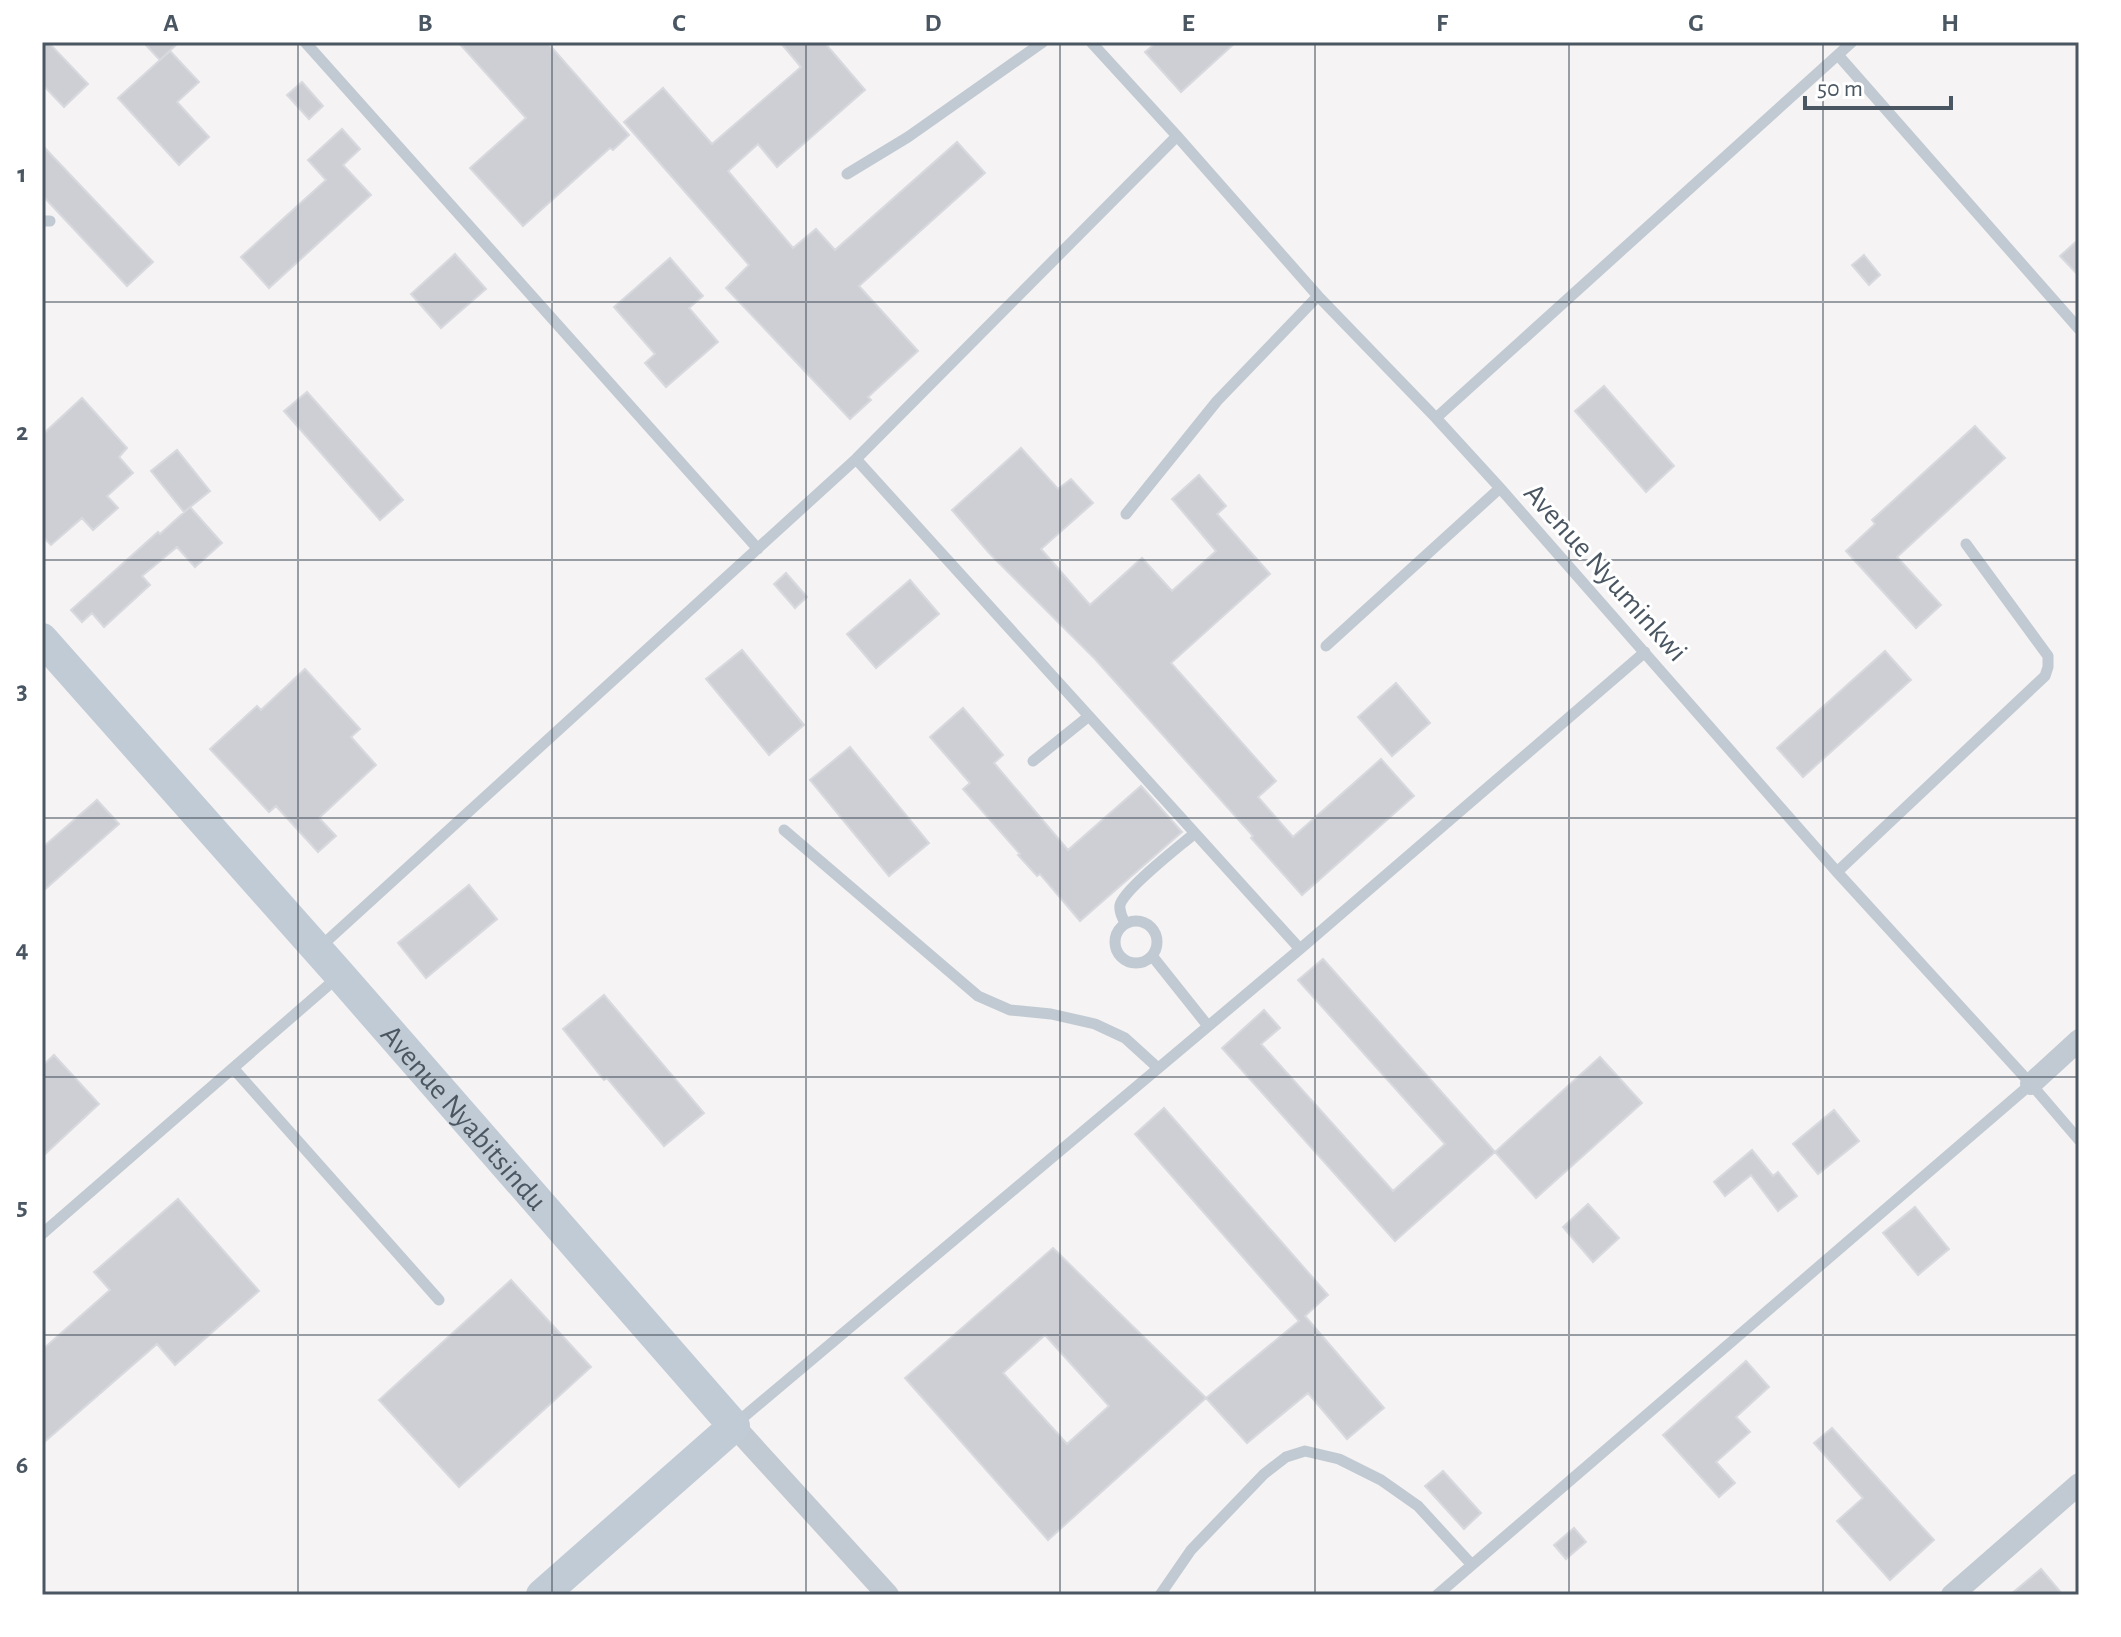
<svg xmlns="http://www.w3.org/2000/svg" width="2121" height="1637" viewBox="0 0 2121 1637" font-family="'Alegreya Sans',sans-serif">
<rect width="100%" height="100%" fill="#f5f3f3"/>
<path fill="#cdcfd5" stroke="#d7d9de" stroke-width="2" fill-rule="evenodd" d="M42,42H48L88,84L64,107L42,84Z
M143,42H179L160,60Z
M458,42H547L629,135L613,150L610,148L523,226L470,168L526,118Z
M780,42H824L865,90L777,167L758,144L728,171L793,248L816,229L835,250L957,142L985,173L859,286L918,351L868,397L871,400L850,419L726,288L749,265L624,122L663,88L712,144L801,67Z
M1157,42H1236L1181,92L1145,52Z
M170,51L199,82L177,102L209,137L179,165L118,98Z
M302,82L323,106L309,119L287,95Z
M342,129L360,149L343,165L371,195L269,288L241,257L326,180L308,160Z
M42,145L153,262L127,286L42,195Z
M2079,239V276L2060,256Z
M455,254L486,289L441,328L411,294Z
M1864,255L1880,275L1869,285L1852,265Z
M670,258L703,296L689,308L718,342L666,387L645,363L655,354L614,307Z
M1604,386L1674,466L1646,492L1575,411Z
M307,392L403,500L380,520L284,411Z
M82,398L127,448L119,457L133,473L107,496L118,508L93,530L82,518L51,545L42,536V435Z
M1975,426L2005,458L1897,557L1941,605L1916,628L1846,551L1875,524L1872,520Z
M1021,448L1058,489L1071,479L1093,503L1041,549L1090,605L1142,558L1172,591L1216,551L1172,499L1199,475L1226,506L1217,514L1270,574L1171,663L1276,781L1258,797L1293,837L1381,759L1414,796L1302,895L1251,838L1253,836L1095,659L990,554L952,510Z
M177,450L210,491L184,512L151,471Z
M190,507L222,543L195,567L177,547L142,576L150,585L104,627L92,613L82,622L71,610L158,532L160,534Z
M786,573L807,597L795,608L774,584Z
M910,580L939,614L876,668L847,634Z
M742,650L804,725L769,755L706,679Z
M1885,651L1911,680L1803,777L1777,748Z
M305,669L360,729L351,737L376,765L319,818L336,836L318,852L276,806L269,812L210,749L257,706L261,710Z
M1396,683L1430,723L1392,756L1358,717Z
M963,708L1003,755L994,763L1068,850L1141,786L1182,832L1080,921L1040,874L1037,876L1018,855L1020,854L963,789L970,783L930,737Z
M850,747L929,843L889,876L810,780Z
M97,800L119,824L42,892V848Z
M469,885L497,919L426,978L398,943Z
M1323,959L1495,1152L1395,1241L1222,1048L1264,1010L1280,1028L1261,1044L1393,1191L1445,1144L1298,980Z
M604,995L704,1113L664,1146L607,1078L604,1080L563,1029Z
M54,1055L99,1104L42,1157V1066Z
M1600,1057L1642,1103L1536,1198L1495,1152Z
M1164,1108L1328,1295L1305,1316L1384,1408L1347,1439L1308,1393L1247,1443L1206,1398L1299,1321L1135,1134Z
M1834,1110L1859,1141L1818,1174L1793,1144Z
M1752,1150L1773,1176L1778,1172L1797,1196L1778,1211L1751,1175L1725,1196L1714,1182Z
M178,1199L259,1291L175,1365L157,1344L42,1444V1350L110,1290L94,1272Z
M1588,1204L1619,1238L1593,1262L1563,1227Z
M1915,1207L1949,1249L1918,1275L1883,1233Z
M1053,1248L1206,1398L1048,1540L905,1378ZM1045,1335L1109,1406L1067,1444L1003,1373Z
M511,1280L591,1367L459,1487L379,1400Z
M1746,1361L1769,1387L1736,1417L1750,1432L1716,1462L1735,1483L1719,1497L1663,1435Z
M1832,1428L1934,1540L1890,1580L1837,1521L1863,1498L1814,1443Z
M1443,1471L1481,1513L1464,1529L1425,1486Z
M1574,1528L1586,1542L1566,1559L1554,1545Z
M2041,1569L2063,1595H2010Z"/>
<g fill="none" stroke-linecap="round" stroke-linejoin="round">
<path stroke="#c1cad2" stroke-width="11" d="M305,42L758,549
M1091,42L1177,136L1318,296L1436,418L1500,488L1837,872L2031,1084L2079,1140
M1838,55L2079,329
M847,174L908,137L1043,42
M42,221H50
M1436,418L1852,42
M856,459L1300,949
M1126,514L1217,401L1318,296
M1326,646L1500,488
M1033,761L1089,716
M784,830L978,996L1010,1010L1051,1014L1095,1024L1125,1038L1158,1068
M1837,872L2045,676L2048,667V656L1966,544
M1115 942a21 21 0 1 1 42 0a21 21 0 1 1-42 0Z
M1125,923C1122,917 1119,911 1120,905C1125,888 1179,847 1195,833
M318,949L856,459L1177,136
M1153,957L1208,1026
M233,1068L439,1300
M42,1234L339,976
M734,1425L1300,949L1645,652
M1160,1595L1191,1550L1264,1474L1286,1457L1305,1451L1339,1459L1381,1480L1418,1506L1472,1565
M1437,1595L2031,1084"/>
<path stroke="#c1cad2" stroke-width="22" d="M2031,1084L2079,1040
M734,1426L888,1595
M1952,1595L2079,1484"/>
<path stroke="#c1cbd6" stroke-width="32" id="s1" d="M42,639L340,975L734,1426L542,1595"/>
</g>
<path fill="none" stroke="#4a5661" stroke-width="2" stroke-opacity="0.55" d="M298,42V1595M552,42V1595M806,42V1595M1060,42V1595M1315,42V1595M1569,42V1595M1823,42V1595M42,302H2079M42,560H2079M42,818H2079M42,1077H2079M42,1335H2079"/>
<g text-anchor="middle" stroke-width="6" stroke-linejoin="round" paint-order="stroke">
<g font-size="30" fill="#4a5661" stroke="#fff">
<text transform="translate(1606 572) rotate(48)" y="10">Avenue Nyuminkwi</text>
<text dy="10" stroke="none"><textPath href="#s1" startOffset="638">Avenue Nyabitsindu</textPath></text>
</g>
</g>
<rect width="2121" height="1637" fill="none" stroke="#ffffff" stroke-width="88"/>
<path d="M1805 96v12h146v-12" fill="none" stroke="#4a5661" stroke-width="4"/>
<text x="1817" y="96" font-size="24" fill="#4a5661" stroke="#ffffff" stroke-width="6" paint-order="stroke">50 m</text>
<rect x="44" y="44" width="2033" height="1549" fill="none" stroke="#4a5661" stroke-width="3"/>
<g font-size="26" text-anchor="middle" font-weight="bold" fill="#4a5661">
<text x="171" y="31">A</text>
<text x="425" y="31">B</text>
<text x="679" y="31">C</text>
<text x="933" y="31">D</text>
<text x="1188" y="31">E</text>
<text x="1442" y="31">F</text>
<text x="1696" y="31">G</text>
<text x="1950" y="31">H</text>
<text x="22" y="182">1</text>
<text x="22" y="440">2</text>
<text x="22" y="699">3</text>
<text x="22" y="957">4</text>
<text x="22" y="1215">5</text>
<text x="22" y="1473">6</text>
</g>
</svg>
